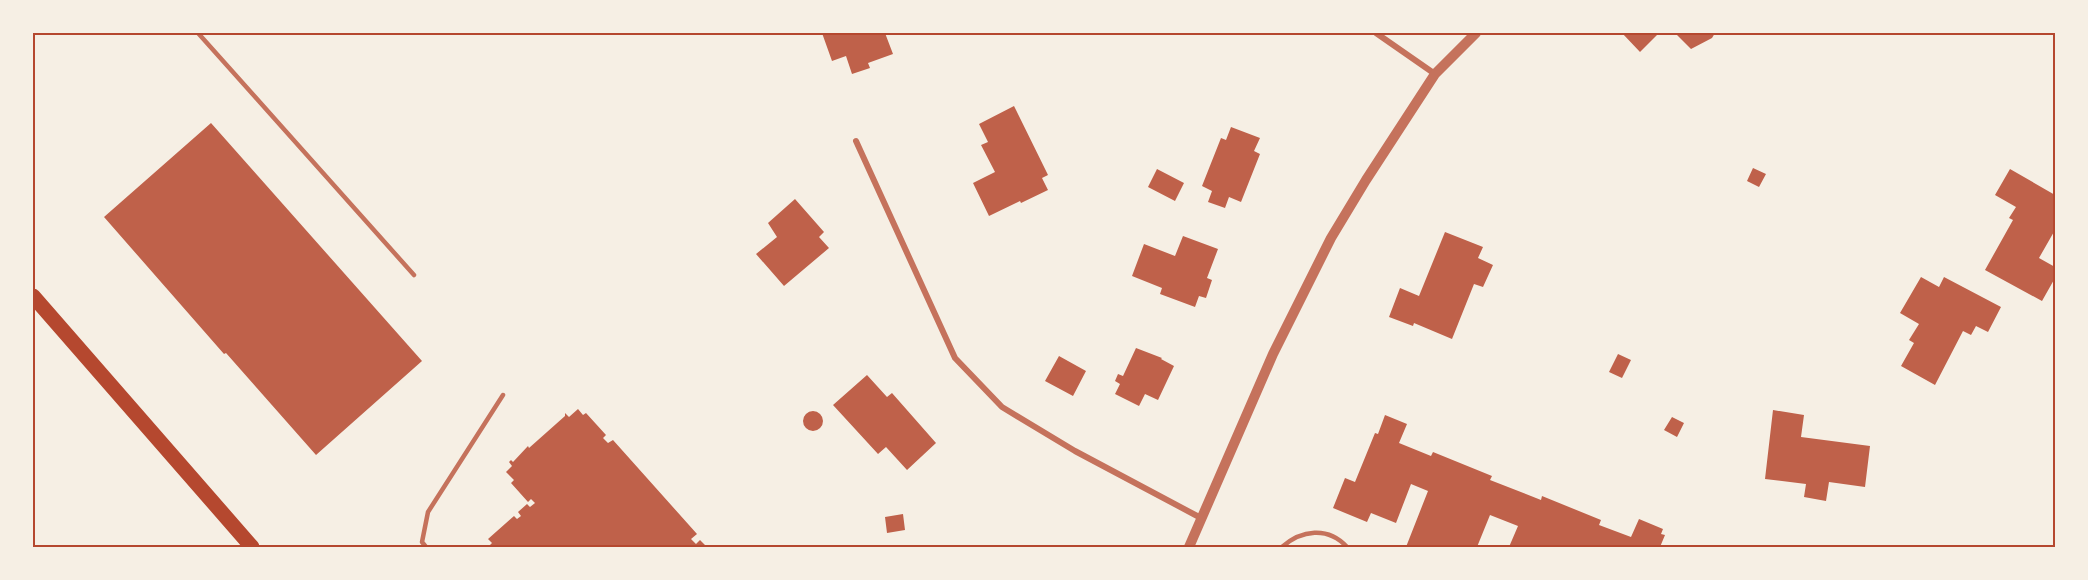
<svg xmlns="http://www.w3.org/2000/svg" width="2088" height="580" viewBox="0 0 2088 580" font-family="'Sofia Sans Condensed',sans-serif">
<rect width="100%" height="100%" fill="#f6efe4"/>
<path fill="#bf614a" d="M822,33H885L893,54L868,63L870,68L852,74L846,56L832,61Z
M1622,33H1659L1640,52Z
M1675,33H1715L1712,38L1691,49Z
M1014,106L1048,175L1042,178L1048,190L1021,203L1020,201L989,216L973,183L995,172L981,145L988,142L979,124Z
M211,123L422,361L316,455L226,353L224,354L104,217Z
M1231,127L1260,138L1254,151L1260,154L1241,202L1229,197L1225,208L1208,202L1212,191L1202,186L1221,138L1226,140Z
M1753,168L1766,174L1759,187L1747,181Z
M1157,169L1184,183L1175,201L1148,187Z
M2010,169L2055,195V230L2039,258L2055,267L2053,277L2055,278L2042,301L1985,270L2013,220L2009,218L2016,207L1995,195Z
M795,199L824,232L819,237L829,248L784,286L756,254L777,237L768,223Z
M1445,232L1483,247L1478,258L1493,265L1483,287L1474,284L1452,339L1414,323L1413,326L1389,317L1400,288L1419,296Z
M1183,236L1218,249L1207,278L1212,280L1206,298L1199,296L1195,307L1160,294L1162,288L1132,276L1144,244L1175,256Z
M1921,277L1939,287L1944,277L2001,307L1988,332L1976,326L1971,335L1963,331L1935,385L1901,366L1914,343L1909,340L1919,324L1900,313Z
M1136,348L1162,358L1161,359L1174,366L1158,400L1145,394L1139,406L1115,394L1120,384L1115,381L1118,374L1123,376Z
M1618,354L1631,360L1622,378L1609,372Z
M1059,356L1086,371L1073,396L1045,381Z
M867,375L887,397L892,393L936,443L907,470L886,447L878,454L833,405Z
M578,409L583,415L586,413L606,435L603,438L608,443L613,440L697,534L691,539L696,544L700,540L707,547H488L492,543L488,539L514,516L517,519L521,516L518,512L527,504L530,507L535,503L531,499L528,502L511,483L514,480L506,472L512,466L509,462L511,460L513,462L528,446L529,448L565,416V413L569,417Z
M1773,410L1804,415L1801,437L1870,446L1865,487L1829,482L1826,501L1804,497L1806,484L1765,479Z
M803 421a10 10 0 1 1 20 0a10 10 0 1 1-20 0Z
M1385,415L1407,424L1399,443L1431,456L1433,452L1492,476L1490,480L1541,500L1542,496L1601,520L1599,525L1631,537L1639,519L1663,529L1661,534L1665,535L1660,547H1509L1518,526L1490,515L1477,547H1406L1428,491L1411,484L1396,523L1371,513L1367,522L1333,508L1345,478L1355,482L1375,433L1378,434Z
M1672,417L1684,423L1677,437L1664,430Z
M903,514L905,530L887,533L885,517Z"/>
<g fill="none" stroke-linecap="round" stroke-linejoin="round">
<path stroke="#c5725c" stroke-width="4.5" d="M198,33L414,275
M426,547L422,542L428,512L503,395
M1282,547C1301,530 1328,526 1347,547"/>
<path stroke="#c5725c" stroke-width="6" d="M1376,33L1435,74
M856,141L955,358L1002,407L1075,451L1201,518"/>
<path stroke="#c5725c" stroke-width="10" d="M1189,547L1273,354L1331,238L1366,180L1435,74L1476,33"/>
<path stroke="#b5482f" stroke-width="15" d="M33,296L252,547"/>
</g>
<rect width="2088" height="580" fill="none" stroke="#f6efe4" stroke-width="69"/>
<rect x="34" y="34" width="2020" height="512" fill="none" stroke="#b5482f" stroke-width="2"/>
</svg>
